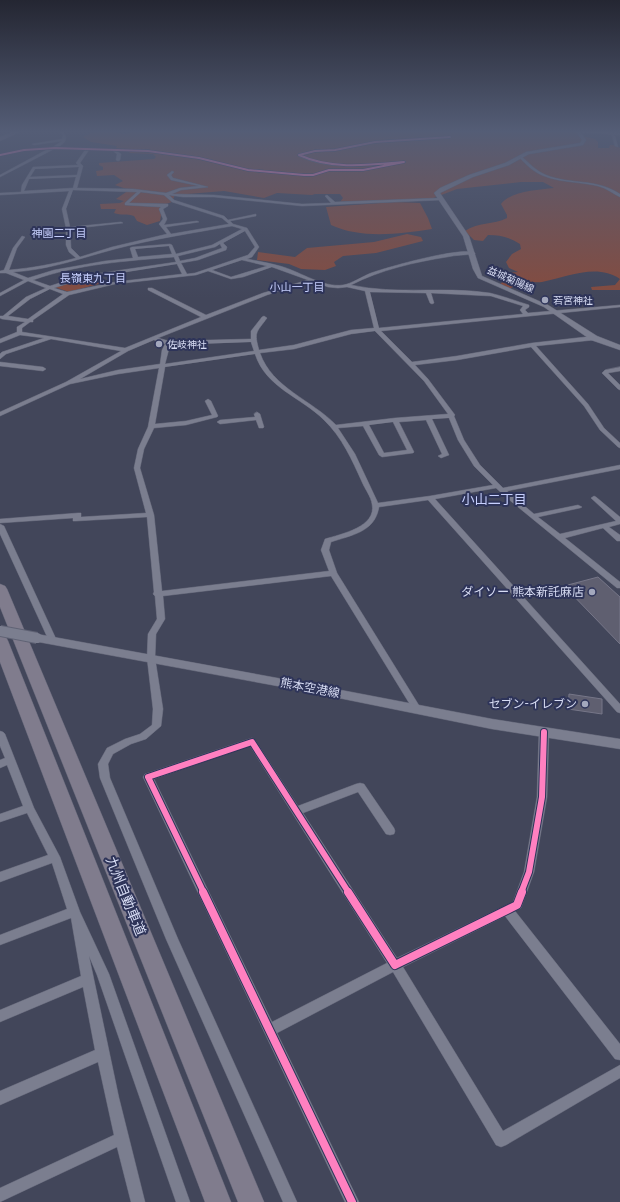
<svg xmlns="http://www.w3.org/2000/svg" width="620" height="1202" viewBox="0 0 620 1202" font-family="'Fira Sans Condensed','Noto Sans JP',sans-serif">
<rect width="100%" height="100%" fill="#42465a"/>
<path fill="#854b3e" d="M106,130L124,134L134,132L133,130H577L582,136L595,139L598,142V148H609L610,145H616L620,148V290H592L591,287L615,285L620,279C597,263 567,277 542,282C535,283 527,281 520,283C516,285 513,287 509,289L499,285L505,280L507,273L518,272L509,268L506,262L512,254L521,249L520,244C509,237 500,235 488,235L483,241L474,240L465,231C477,222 494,225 507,218V215L501,204C511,191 537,190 554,188L543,182H521L457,189L431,199L340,202L343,198L340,194H315L312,195L277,193L264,198L224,191L175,195L172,202L163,205L160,221L147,225L137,221L134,216C127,213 121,216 114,213L116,209H101L100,204L120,203L124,201L116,199L129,190L115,185L123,181L114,175L97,176L96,171L103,170V167L99,165V163L154,159L156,157L153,154L130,153L128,151L115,150L117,146L91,142L83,137L91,133Z
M395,202L420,203L428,218L432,229C399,234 361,239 331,225L326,207Z
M407,234L421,237L423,241L376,253L343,256L334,262L336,266L325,270L301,269L289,264L257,260L258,252L295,257L307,248L374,242Z
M95,277L102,283L69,292L54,287L84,278Z"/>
<path fill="#5f5f70" stroke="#767688" d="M598,577L620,597V644L564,586Z
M569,694L602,699V714L568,709Z"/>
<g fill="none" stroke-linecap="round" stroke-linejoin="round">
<defs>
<path id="minor" d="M59,130H62C68,138 67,142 58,147L148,150L199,157L248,169L304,174H313L329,169H363L387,164C357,167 326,169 298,156V154L315,150L335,149L375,141L451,136L450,138L375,143L335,151L315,152L302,155C333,170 371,164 404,161L406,162L363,171H329L313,176H304L248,171L199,159L148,152L117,151L121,154L120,160L118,161L116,160L117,154L113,151L89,150L80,163L83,166L77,188L133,189L166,193L180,188L199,186L171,180L167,175L172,171L174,172L171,175L173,178L208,187L181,190L172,194L214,195L302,204L331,203L325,196L327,195L335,202L440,198L441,200L302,206L214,197H183L169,195L174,200L224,216L228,220L256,214V216L230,221L233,224L247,228L259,247L252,257L247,259C258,261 269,263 280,266C299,271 323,288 343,285C351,284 363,276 371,273C388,267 462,246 475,253V254C465,255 456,255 447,257C415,262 380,270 351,285C397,295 444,286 490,293C503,296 516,301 529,305V307L525,310L528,313L620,305V307L381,331L412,362L457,356L532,343L594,336L597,338L594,340L536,346L588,404L604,428L620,443V448L618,447L600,430L584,406L531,347L457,360L415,365L428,379L455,415L454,416L464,440L480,465L503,488L620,465V469L507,491L534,514L578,505L582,507L580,508L538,517L560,534L616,521L591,498L594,496L596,497L620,517V524L609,527L620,535V541H617L603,528L565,538L620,582V588H617L507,498L496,488L435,499L620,704V713L617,712L428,500L379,507C375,532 352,535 331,542L329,550L337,573L420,707L422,709L420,711H414L331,576L163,596L165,619L156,634L155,658L163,709L161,726L146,739L131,744L113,754L108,764L110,778L178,939L297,1202H283L166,939L100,778L98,764L107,748L125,739L140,734L152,725L153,709L147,658L148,634L157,619L155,596L153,594L154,592L147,517L76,521H73V518L0,523V519L78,513H81V517L146,513L134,468L138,449L148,427L159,368L118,374L70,384L0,416V412L66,382L121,351L51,339L6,354L0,359V354L2,352L44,338L20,335L0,343V339L17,332V327L25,322L2,319L0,318V316H3L26,297L46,288L28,281L0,296V293L24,280L6,273H0V271L4,270L13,248L22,236L25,237L17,248L9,270C32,268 54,264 76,258L69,252L66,245V228L62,209L69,191L0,195V193L21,192L22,185L33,167L78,165L76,163L85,150L54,149L0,177V175L48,149L24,151L0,156V154L24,149L53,147L62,141L34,145L32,144L62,139L63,136ZM79,167L77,175L30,177L35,169ZM76,177L73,188L24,191L29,179ZM73,190L137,192L125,203V205L161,207L159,209L163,219L159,224L167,234L112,247L80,257L71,248L70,229L123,223L121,222L70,227L66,209ZM141,192L164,195L172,202L222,218L229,224L171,234L166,227L199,222L197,221L164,225L167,219L163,209L168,206V204L129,203ZM232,226L242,229L212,245L176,254L172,245L170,244L132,247L130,248L133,258L105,261L54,270L28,278L13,272C49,270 81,258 115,249C153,239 193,233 232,226ZM245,231L255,247L248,255L195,273L187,274L181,263L198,260L226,250L227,247L223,243ZM220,244L222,248L195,258L180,261L178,256L215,247ZM169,246L172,254L138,257L135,249ZM174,257L176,262L81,276L50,286L33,280C78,264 126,261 174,257ZM242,260L267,266L231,277L212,270ZM177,264L182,274L115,282L67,292L54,288L82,279ZM272,267L308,280L263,293L206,315L152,288H148V290L201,317L125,348L22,332V328L30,322H33V320L69,295L115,284L196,275L208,271L231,279L243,277ZM312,281L328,287L338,288L347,287L365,291L374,328L351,330L294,345L259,350C254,332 256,333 267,318L264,316L262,317L251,331V339L169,341L158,338L267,295ZM50,289L63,294L28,319L8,316L30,299ZM370,292L426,293L430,303L432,304L434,303L431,293L491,296L523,306L520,310L523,314L379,328ZM375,331L424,381L448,414L395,418L336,425C312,400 272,388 260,353L294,349L351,334ZM154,340L165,344L162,350L160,364L118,370L80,379L128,351ZM251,342L254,351L165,364L170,345ZM255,354C266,388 301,397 324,420C342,437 352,460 362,482C365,489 371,497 372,504C377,527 341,534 325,539L321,550L329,571L162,591L154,515L140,468L144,449L154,428L186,425L217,417L218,416L211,401L208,399L205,401L212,415L186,421L155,424L165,367ZM449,418L458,440L474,466L493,485L430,496L378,503L355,454L338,428L363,426L379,455L382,457L413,453L414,452L399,422L426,420L442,454L438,456L441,458L449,455L432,419ZM393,422L407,450L384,453L369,425Z
M577,130L620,133V135L578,132Z
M612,135L615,136L618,147L615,146Z
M519,156H521C529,163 536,171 546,175C571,185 596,178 620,194V197C612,193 606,188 598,186C573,180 546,184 527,165C524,162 520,159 519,156Z
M0,362L43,367L46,369L43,371L0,366Z
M620,367V371L608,373L620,385V390L618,389L602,373L605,370Z
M257,412L260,414L264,427L263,428H259L256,420L220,424L217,422L220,420L255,417L254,414Z
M0,524L4,526L57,641L56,643H50L49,641L0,534Z
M544,729L547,730L549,732L547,797L534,872L521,908L515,911L620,1044V1060L615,1059L505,916L403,967L503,1131L620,1065V1078L506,1145L501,1147L496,1145L393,972L277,1033L359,1202H345L143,777L145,774L252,738L255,740L298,806L356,784L360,783L364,784L394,828L395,831L394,834L390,835L386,834L358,792L303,813L397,958L513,902L524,872L537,797L539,732L541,730ZM250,746L387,963L272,1022L154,779Z
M0,731L3,732L5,734L34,808L60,857L80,912L109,974L190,1202H176L97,975L89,956L119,1098L145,1202H131L117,1147L0,1202V1188L114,1135L98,1062L0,1105V1091L95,1050L83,987L0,1022V1010L81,976L71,918L0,945V935L67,909L52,863L0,882V872L48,855L27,813L0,822V814L23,806L7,765L0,768V760L5,758L0,746Z"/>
<path id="secondary" d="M575,130H579L586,140L583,145L529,154L509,165L473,177L440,193L469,236L482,276L548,305L597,336L620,345V350L591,340L544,307L478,278L473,269L463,236L434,193L440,188L469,175L505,163L526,152L580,143L582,140Z
M37,634L299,682L492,719L620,739V749L492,729L299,690L33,641L31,638L33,635Z"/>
<path id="trunk" d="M18,130H24L0,141V137Z"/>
<path id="motorway" d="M0,584L5,586L7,589L264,1202H238L0,607Z
M0,636L6,637L8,641L231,1202H205L0,662Z"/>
</defs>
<use href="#minor" stroke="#606375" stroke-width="1"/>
<use href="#secondary" stroke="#606375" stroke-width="1"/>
<use href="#trunk" stroke="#606375" stroke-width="1"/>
<use href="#motorway" stroke="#606375" stroke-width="1"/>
<use href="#minor" fill="#7b7e8f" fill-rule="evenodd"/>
<use href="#secondary" fill="#7b7e8f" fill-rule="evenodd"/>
<use href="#trunk" fill="#7f7c8e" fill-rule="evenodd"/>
<use href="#motorway" fill="#807c8d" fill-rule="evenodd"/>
<defs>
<path id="secondary-bridge" d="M0,631L37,638"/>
</defs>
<use href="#secondary-bridge" stroke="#606375" stroke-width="12" stroke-linecap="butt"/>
<use href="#secondary-bridge" stroke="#7b7e8f" stroke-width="10"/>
<defs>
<path id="cycleway-far2" d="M0,155L24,150L55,148L148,151L199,158L248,170L304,175H313L329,170H363L404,162C369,165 332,170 299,155L315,151L335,150L375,142L450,137"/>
<path id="cycleway-far1" d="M204,893L148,777L252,742L349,893
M521,893L529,872L542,797L544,732"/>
<path id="cycleway" d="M203,892L352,1202
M348,892L395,965L517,905L522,892"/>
</defs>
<use href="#cycleway-far2" stroke="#2e3459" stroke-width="3"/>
<use href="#cycleway-far1" stroke="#2e3459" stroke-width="8"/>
<use href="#cycleway" stroke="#2e3459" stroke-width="10"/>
<use href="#cycleway-far2" stroke="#ff80c0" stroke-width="2"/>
<use href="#cycleway-far1" stroke="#ff80c0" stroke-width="6"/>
<use href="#cycleway" stroke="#ff80c0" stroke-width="8"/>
</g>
<linearGradient id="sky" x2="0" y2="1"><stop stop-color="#242632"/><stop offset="0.44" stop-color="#545d76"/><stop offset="1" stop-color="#545d76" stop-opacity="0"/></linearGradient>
<rect width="620" height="298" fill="url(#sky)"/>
<g fill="#a3a8bd" stroke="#2e3459" stroke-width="1.5">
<circle cx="545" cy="300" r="4"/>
<circle cx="159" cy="344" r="4"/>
<circle cx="592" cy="592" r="4"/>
<circle cx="585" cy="704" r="4"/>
</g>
<g text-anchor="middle" stroke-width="4" stroke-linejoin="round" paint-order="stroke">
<g font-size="10" fill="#d7dcf3" stroke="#2e3459">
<text transform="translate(511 279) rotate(24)" y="4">益城菊陽線</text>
</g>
<g font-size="10" fill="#d7dcf3" stroke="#2e3459" text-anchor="start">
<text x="553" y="304">若宮神社</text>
<text x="167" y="348">佐岐神社</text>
</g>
<g font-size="11" fill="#c7d0fe" stroke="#2e3459">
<text x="59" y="237">神園二丁目</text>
<text x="93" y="282">長嶺東九丁目</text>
<text x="297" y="291">小山一丁目</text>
</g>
<g font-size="12" fill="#d7dcf3" stroke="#2e3459" text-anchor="end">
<text x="584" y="596">ダイソー 熊本新託麻店</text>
<text x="577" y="708">セブン-イレブン</text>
</g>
<g font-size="12" fill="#d7dcf3" stroke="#2e3459">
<text transform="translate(310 688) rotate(11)" y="4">熊本空港線</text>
</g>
<g font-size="13" fill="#c7d0fe" stroke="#2e3459">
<text x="494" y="504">小山二丁目</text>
</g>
<g font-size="14" fill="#d7dcf3" stroke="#2e3459">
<text transform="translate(126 896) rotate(68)" y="5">九州自動車道</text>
</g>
</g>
</svg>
